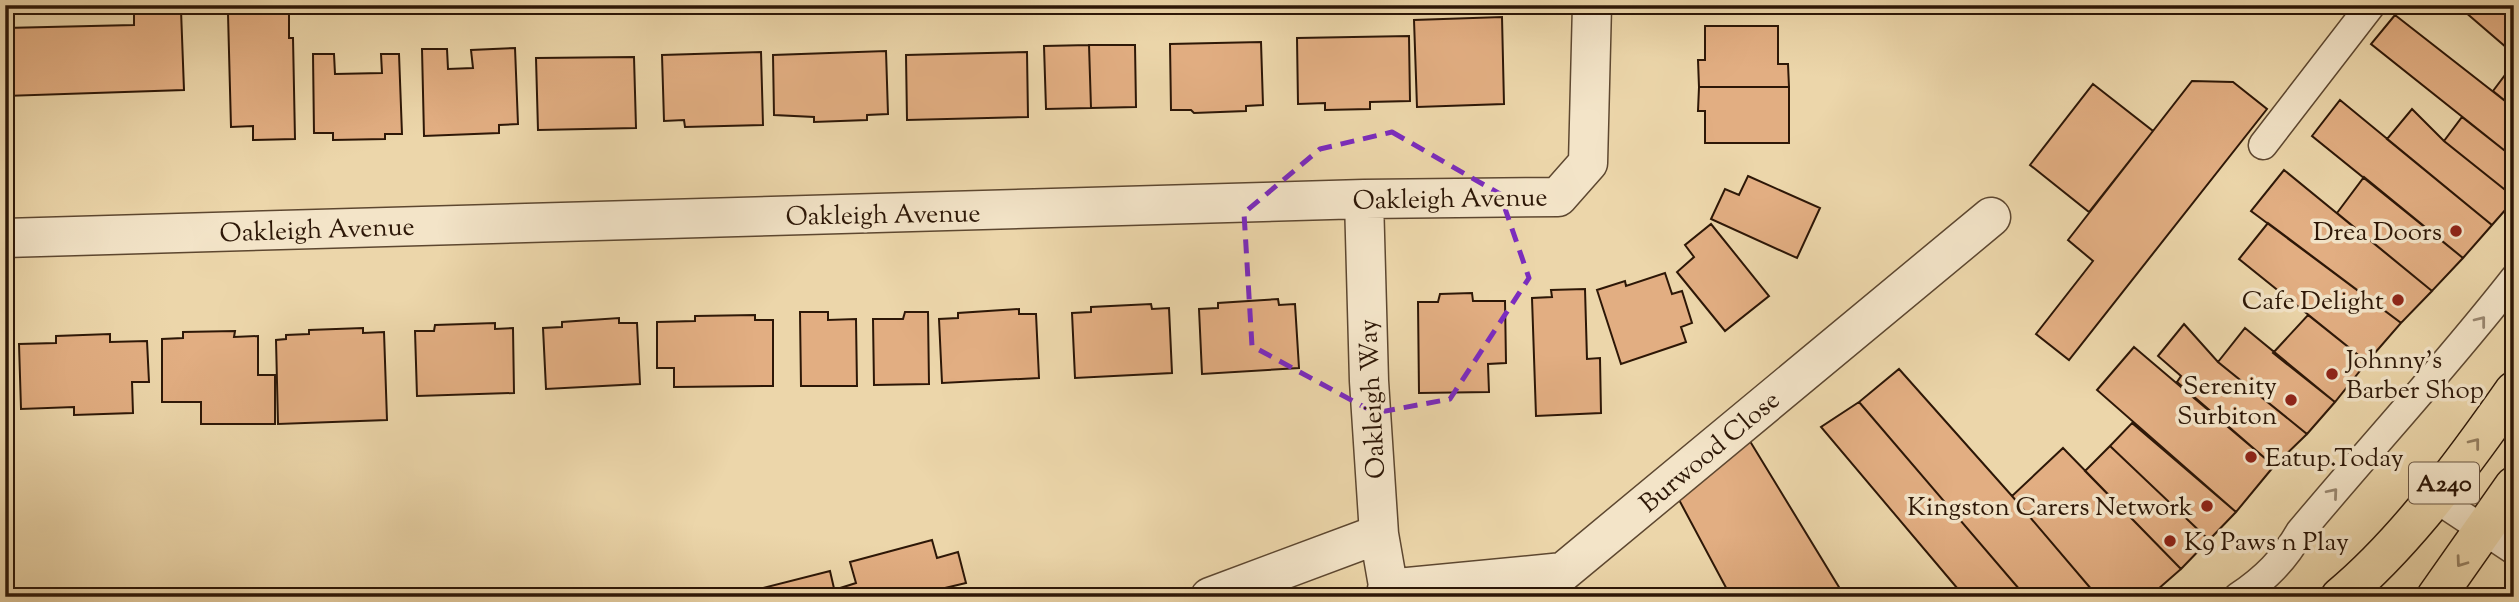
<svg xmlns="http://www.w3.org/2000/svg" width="2519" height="602" viewBox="0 0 2519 602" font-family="'Sorts Mill Goudy',serif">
<rect width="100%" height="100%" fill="#ecd6aa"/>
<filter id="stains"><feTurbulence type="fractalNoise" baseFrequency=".00286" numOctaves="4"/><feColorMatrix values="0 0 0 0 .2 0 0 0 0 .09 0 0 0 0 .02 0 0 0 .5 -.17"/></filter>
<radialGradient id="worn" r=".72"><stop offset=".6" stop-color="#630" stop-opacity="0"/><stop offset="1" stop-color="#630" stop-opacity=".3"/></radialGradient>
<path fill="#e2ae82" stroke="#2d1707" stroke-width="2" d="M1757,5H1827V10L1789,8L1790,12H1769L1770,6Z
M2457,5H2514V54Z
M181,10L184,90L5,96V28L134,25V11Z
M289,13V38H293L295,139L253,140V126L231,127L228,14Z
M2395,15L2514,108V158L2371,44Z
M1502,17L1504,104L1417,107L1414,20Z
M1705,26H1778V64H1788L1789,87H1699L1698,60H1705Z
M1409,36L1410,101L1370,102V109L1325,110V103L1298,104L1297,38Z
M1261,42L1263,105L1246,106V111L1194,113L1191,110H1171L1170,44Z
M1089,45L1091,108L1046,109L1044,46Z
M1089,45H1135L1136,107L1091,108Z
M515,48L518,124L499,125V133L424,136L422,49H447L448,69L473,68L471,50Z
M886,51L888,114L867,115V120L814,122V117L774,115L773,55Z
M761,52L763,125L685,127L684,120L664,121L662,55Z
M1027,52L1028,117L907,120L906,55Z
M313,54H334L335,74L382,73L381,54H399L402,134H385V139L333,140V133H314Z
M634,57L636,128L538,130L536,58Z
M2514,63V108L2493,91Z
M2192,81L2233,82L2267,109L2069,360L2036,334L2093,261L2068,240Z
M2093,84L2153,131L2089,212L2030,165Z
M1699,87H1789V143H1705V111H1698Z
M2340,100L2492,225L2463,258L2312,136Z
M2412,109L2444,141L2514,197V200L2492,225L2387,139Z
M2462,117L2514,158V197L2444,141Z
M2284,170L2432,291L2401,323L2251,211Z
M1748,176L1820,208L1797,258L1711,219L1725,189L1739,195Z
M2364,177L2463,258L2432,291L2337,213Z
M2268,223L2401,323L2367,362L2239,259Z
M1711,224L1769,296L1725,331L1677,272L1694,257L1685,245Z
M1665,273L1672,294L1682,291L1692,323L1681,327L1686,342L1621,364L1597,290L1625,281L1626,286Z
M1585,289L1587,359L1600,358L1601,413L1536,416L1532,298L1552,297L1551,290Z
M1472,293L1473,301H1505L1506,363L1488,364L1489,392L1419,393L1418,302H1438L1440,294Z
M1278,299L1279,305L1295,304L1299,368L1202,374L1199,309L1218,308V303Z
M1151,304L1152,309L1169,308L1172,373L1075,378L1072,313L1091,312V307Z
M1019,309V314H1036L1039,378L942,383L939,319L958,318V313Z
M800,312H828V320L856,319L857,386H801Z
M905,312H928L929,384L874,385L873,319H903Z
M755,315V320H773V386L674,387V368H657V322L695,321V316Z
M2308,315L2367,362L2335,402L2273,353Z
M619,318V323H637L640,384L546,389L543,328L562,327V322Z
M495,323V329L513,328L514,393L417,396L415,331H434L435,325Z
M2184,324L2218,362L2307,434L2274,466L2177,382L2181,376L2158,356Z
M363,328V333L384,332L387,420L278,424L276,340L286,339V335L309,334V330Z
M2245,328L2335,402L2307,434L2218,362Z
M235,331L234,337L258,336V375H275V424H201V402H162V339L183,338V332Z
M110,334V342L147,341L149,382H132L133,413L74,415V407L21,409L19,344L56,343V336Z
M2134,347L2274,466L2236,512L2097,390Z
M1899,369L2012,496L2098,597H2026L1859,402Z
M1859,402L2026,597H1965L1963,595L1821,427Z
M2132,423L2236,512L2209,540L2110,446Z
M1748,438L1845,597H1731L1677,496Z
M2110,446L2209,540L2181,569L2085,471Z
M2063,448L2181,569L2149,597H2098L2012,496Z
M932,540L937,558L958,552L966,583L945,588L947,593L936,597H839L837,589L856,583L850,562Z
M830,571L836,597H728Z"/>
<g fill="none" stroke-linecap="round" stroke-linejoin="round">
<defs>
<path id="service" d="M2263,145L2371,5
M2434,497L2514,550
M2238,597C2265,579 2284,560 2300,532C2371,447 2446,366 2514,279"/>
<path id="minor" d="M1364,199L1369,381L1379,534L1390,597
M5,238L1364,199L1558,197L1588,163L1592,5
M1387,589L1563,572L1991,217
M1210,597L1379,534"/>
<path id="primary" d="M2340,597C2405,543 2465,461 2514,391
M2436,597L2514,486"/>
</defs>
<use href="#service" stroke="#5d4730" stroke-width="31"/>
<use href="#minor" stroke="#5d4730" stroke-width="41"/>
<use href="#primary" stroke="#2d1707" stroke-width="41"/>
<use href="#service" stroke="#f3e4c8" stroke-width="28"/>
<use href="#minor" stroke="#f3e4c8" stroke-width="38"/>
<use href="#primary" stroke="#ecd6aa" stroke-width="38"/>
</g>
<defs><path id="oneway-chevron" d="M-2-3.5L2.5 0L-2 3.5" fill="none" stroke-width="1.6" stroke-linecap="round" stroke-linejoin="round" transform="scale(1.75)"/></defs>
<g stroke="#9a8871">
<use href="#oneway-chevron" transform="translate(2481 321) rotate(-52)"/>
<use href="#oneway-chevron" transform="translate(2333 493) rotate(-50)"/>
</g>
<g stroke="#968061">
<use href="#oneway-chevron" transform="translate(2475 443) rotate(-52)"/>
<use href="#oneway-chevron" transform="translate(2461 562) rotate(126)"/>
</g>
<path fill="none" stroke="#7b2cbf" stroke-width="5" stroke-dasharray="14 9" stroke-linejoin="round" d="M1392,132L1500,194L1529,278L1450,399L1375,413L1252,346L1244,213L1320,149Z"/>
<g fill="#8f2418" stroke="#f3e4c8" stroke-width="2.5">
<circle cx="2456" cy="231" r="7"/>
<circle cx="2398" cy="300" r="7"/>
<circle cx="2332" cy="374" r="7"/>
<circle cx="2291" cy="400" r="7"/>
<circle cx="2251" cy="457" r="7"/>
<circle cx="2207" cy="506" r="7"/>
<circle cx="2170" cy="541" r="7"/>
</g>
<g text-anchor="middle" stroke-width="7" stroke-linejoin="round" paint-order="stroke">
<rect fill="#f3e4c8" stroke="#685441" stroke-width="2" x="2409" y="462.5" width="70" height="41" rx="5"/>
<g font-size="24" font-weight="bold" fill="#2d1707">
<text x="2444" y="491">A240</text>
</g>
<g font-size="26" fill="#2d1707" stroke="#f3e4c8">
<text transform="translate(1450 198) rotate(-1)" y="9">Oakleigh Avenue</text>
<text transform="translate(883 214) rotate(-1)" y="9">Oakleigh Avenue</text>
<text transform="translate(317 229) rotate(-2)" y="9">Oakleigh Avenue</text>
<text transform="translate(1371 399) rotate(-93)" y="9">Oakleigh Way</text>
<text transform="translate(1709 451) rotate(-40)" y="9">Burwood Close</text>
</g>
<g font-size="26" fill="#2d1707" stroke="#f3e4c8" text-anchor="end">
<text x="2442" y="240">Drea Doors</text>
<text x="2384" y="309">Cafe Delight</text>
<text x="2346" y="368" text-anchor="start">Johnny's<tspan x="2346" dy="30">Barber Shop</tspan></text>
<text x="2277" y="394">Serenity<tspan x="2277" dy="30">Surbiton</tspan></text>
<text x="2265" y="466" text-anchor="start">Eatup.Today</text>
<text x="2193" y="515">Kingston Carers Network</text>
<text x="2184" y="550" text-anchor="start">K9 Paws n Play</text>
</g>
</g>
<rect width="2519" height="602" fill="none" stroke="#ecd6aa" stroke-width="28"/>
<rect x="7" y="7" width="2505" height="588" fill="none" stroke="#2d1707" stroke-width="3.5"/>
<rect x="14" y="14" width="2491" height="574" fill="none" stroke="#2d1707" stroke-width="2"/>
<rect width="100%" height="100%" filter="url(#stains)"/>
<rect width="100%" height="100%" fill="url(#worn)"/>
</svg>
